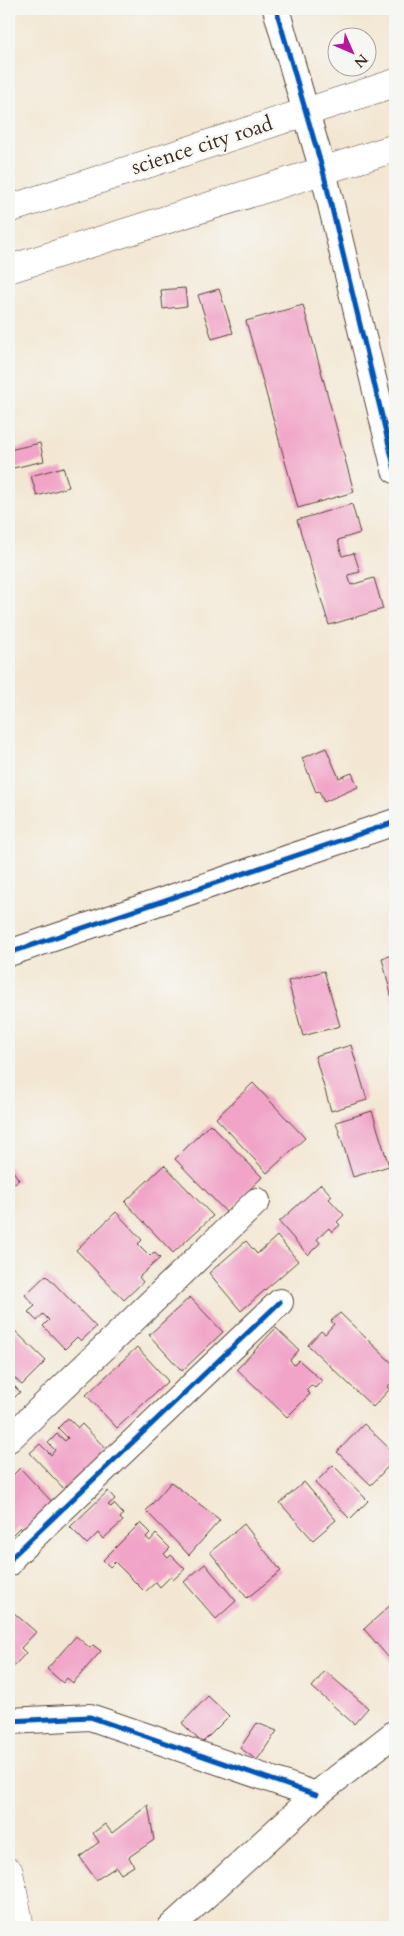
<svg xmlns="http://www.w3.org/2000/svg" width="404" height="1936" viewBox="0 0 404 1936" font-family="Cardo,serif">
<rect width="100%" height="100%" fill="#f6f6f2"/>
<filter id="ink" filterUnits="userSpaceOnUse"><feTurbulence type="fractalNoise" baseFrequency=".02" numOctaves="2"/><feDisplacementMap in="SourceGraphic" scale="10" xChannelSelector="R" yChannelSelector="G"/><feConvolveMatrix kernelMatrix="1 2 1 2 8 2 1 2 1" color-interpolation-filters="sRGB"/></filter>
<filter id="wash" filterUnits="userSpaceOnUse"><feTurbulence type="fractalNoise" baseFrequency=".0096" numOctaves="4" result="noise"/><feDisplacementMap in="SourceGraphic" scale="20" xChannelSelector="R" yChannelSelector="G"/><feGaussianBlur stdDeviation="1.12" result="paint"/><feColorMatrix in="noise" values="0 0 0 0 0 0 0 0 0 0 0 0 0 0 0 0 0 1.4 0 .05"/><feComposite in="paint" operator="in"/></filter>
<g filter="url(#wash)">
<rect width="100%" height="100%" fill="#f3e7d3"/>
<g id="blocks">
<path fill="#f1a4c8" d="M185,288L187,306L163,309L161,290Z
M219,289L233,333L212,339L198,295Z
M303,305L354,492L298,508L246,321Z
M40,443L44,461L9,469V450Z
M63,467L69,487L37,496L31,476Z
M352,504L360,533L338,540L342,556L354,553L360,572L348,575L351,585L374,578L383,609L329,625L297,520Z
M326,748L339,778L352,773L358,787L324,802L319,791L316,792L302,758Z
M395,950V1011L382,958L392,955L391,951Z
M324,971L340,1026L303,1036L288,981Z
M351,1045L367,1100L331,1111L315,1056Z
M253,1083L305,1138L267,1173L216,1118Z
M372,1111L389,1166L353,1177L336,1122Z
M210,1124L262,1177L227,1213L175,1159Z
M9,1165L19,1180L9,1187Z
M164,1165L213,1216L173,1253L125,1202Z
M321,1184L332,1196L329,1199L344,1215L337,1222L340,1225L332,1232L329,1228L317,1239L320,1243L308,1255L279,1222Z
M116,1212L142,1240L138,1244L150,1256L154,1252L160,1258L139,1277L143,1282L124,1300L76,1250Z
M277,1236L298,1261L241,1311L209,1273L246,1241L257,1254Z
M46,1275L96,1327L81,1341L77,1337L65,1349L43,1326L49,1320L43,1314L37,1321L28,1312L35,1306L25,1295Z
M190,1297L223,1332L182,1371L149,1335Z
M340,1313L395,1366V1379L388,1386L390,1389L373,1407L308,1345L321,1331L325,1334L334,1324L331,1321Z
M10,1326L46,1361L22,1385L9,1373V1328Z
M276,1328L299,1350L290,1360L294,1365L299,1360L322,1381L315,1388L311,1385L306,1390L310,1394L287,1417L237,1369Z
M137,1347L168,1381L117,1428L86,1395Z
M9,1381L20,1392L9,1403Z
M68,1418L78,1428L82,1424L112,1455L70,1495L30,1453L40,1444L51,1455L55,1450L48,1443L57,1434L65,1441L68,1438L58,1428Z
M364,1424L395,1454V1459L371,1485L337,1452Z
M333,1465L368,1501L350,1519L315,1483Z
M20,1468L54,1504L25,1532L20,1527L9,1538V1479Z
M171,1482L220,1520L189,1555L146,1511Z
M304,1482L336,1520L313,1540L280,1503Z
M108,1491L115,1499L108,1505L111,1507L114,1504L123,1514L120,1518L123,1521L103,1539L98,1533L87,1544L70,1527Z
M140,1523L150,1533L146,1537L150,1541L156,1534L170,1548L164,1554L168,1558L171,1555L185,1569L173,1580L170,1577L160,1587L156,1582L145,1592L115,1562L110,1567L103,1560Z
M244,1524L281,1571L247,1598L210,1552Z
M205,1564L236,1601L216,1619L184,1582Z
M395,1601V1665L364,1629Z
M14,1613L36,1632L21,1648L26,1653L13,1667L9,1663V1619Z
M76,1636L90,1648L93,1645L101,1651L73,1683L67,1678L63,1683L47,1669Z
M325,1671L368,1708L354,1724L312,1687Z
M208,1696L229,1716L202,1743L182,1723Z
M257,1723L277,1731L257,1760L240,1748Z
M148,1805L154,1840L129,1857L134,1866L121,1874L116,1867L96,1880L80,1857L99,1842L93,1833L105,1824L112,1833Z"/>
</g>
</g>
<g filter="url(#ink)">
<use href="#blocks" fill-opacity="0" stroke="#574639" stroke-width="1"/>
<g fill="none" stroke-linecap="round" stroke-linejoin="round">
<defs>
<path id="minor" d="M276,9L323,171L395,470
M9,953L395,822
M9,1439L257,1201
M9,1563L13,1556L280,1302
M9,1721L90,1717L316,1795
M171,1927L316,1795L395,1733"/>
<path id="tertiary" d="M9,1872L20,1927"/>
<path id="secondary" d="M9,209L395,83
M9,269L395,148"/>
</defs>
<use href="#minor" stroke="#574639" stroke-width="28"/>
<use href="#tertiary" stroke="#574639" stroke-width="29"/>
<use href="#secondary" stroke="#574639" stroke-width="29"/>
<use href="#minor" stroke="#fff" stroke-width="26"/>
<use href="#tertiary" stroke="#fff" stroke-width="28"/>
<use href="#secondary" stroke="#fff" stroke-width="28"/>
<defs>
<path id="cycleway" d="M276,9L323,171L395,470
M9,953L395,822
M9,1563L13,1556L280,1302
M9,1721L90,1717L316,1795"/>
</defs>
<use href="#cycleway" stroke="#f6f6f2" stroke-width="8"/>
<use href="#cycleway" stroke="#0057b8" stroke-width="5"/>
</g>
</g>
<g text-anchor="middle" stroke-width="4.5" stroke-linejoin="round" paint-order="stroke">
<g font-size="21" fill="#3b2a1e" stroke="#f6f6f2">
<text transform="translate(202 145) rotate(-18)" y="7">science city road</text>
</g>
</g>
<rect width="404" height="1936" fill="none" stroke="#f6f6f2" stroke-width="30"/>
<g transform="translate(352 52) rotate(135)"><circle r="24" fill="#f6f6f2" stroke="#aba49d"/>
<path d="M0-4L9 19L0 12L-9 19Z" fill="#b5179e"/>
<text y="-8" font-size="14" font-weight="bold" text-anchor="middle" fill="#3b2a1e">N</text>
</g>
</svg>
